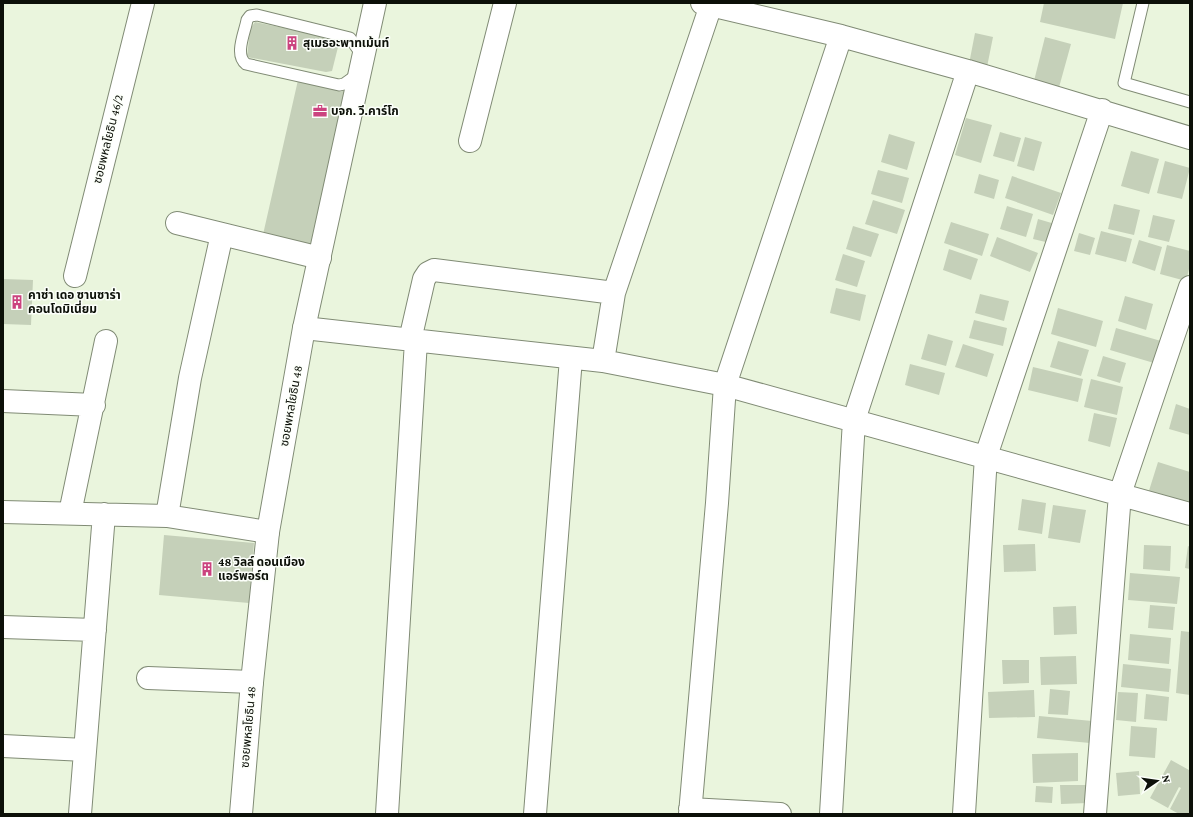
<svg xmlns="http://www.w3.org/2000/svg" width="1193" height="817" viewBox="0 0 1193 817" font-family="'Crimson Pro','Noto Sans Thai',serif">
<rect width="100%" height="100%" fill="#eaf5dd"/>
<path fill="#c5d0b9" d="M1044,3H1123L1115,39L1040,22Z
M255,22L333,38L338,47L332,71L326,72L247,57L250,29Z
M975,33L993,37L987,67L969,64Z
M1045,37L1071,44L1058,91L1033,85Z
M298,80L345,90L309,250L262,239Z
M966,118L992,125L981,163L955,155Z
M1000,132L1021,138L1014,162L993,156Z
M889,134L915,142L907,170L881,162Z
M1025,137L1042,142L1034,171L1017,166Z
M1131,151L1159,159L1149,194L1121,186Z
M1165,161L1190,168L1182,199L1157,193Z
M878,170L909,178L902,203L871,194Z
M979,174L999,180L994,199L974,193Z
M1012,176L1061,193L1053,215L1005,198Z
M873,200L905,210L897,234L865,224Z
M1114,204L1140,210L1134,235L1108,229Z
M1007,206L1033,214L1026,237L1000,229Z
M1153,215L1175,220L1169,242L1148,237Z
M1038,219L1055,224L1050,243L1033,239Z
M951,222L989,234L982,256L944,243Z
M853,226L879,234L871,257L846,249Z
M1101,231L1132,239L1126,262L1095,254Z
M1079,233L1095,238L1090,255L1074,251Z
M997,237L1038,253L1030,272L990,256Z
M1139,240L1162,247L1155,271L1132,263Z
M1167,245L1190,251V265L1186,281L1160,274Z
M949,249L978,259L971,280L943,270Z
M843,254L865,261L857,287L835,280Z
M3,279L33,280L31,325L3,324Z
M836,288L866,295L860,321L830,313Z
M980,294L1009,301L1004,321L975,313Z
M1125,296L1153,304L1146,330L1118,321Z
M1058,308L1103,321L1096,347L1051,334Z
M974,320L1007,328L1003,346L969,338Z
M1116,328L1161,341L1154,363L1110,350Z
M928,334L953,341L946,366L921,359Z
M1058,341L1089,350L1081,376L1050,367Z
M963,344L994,354L987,377L955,367Z
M1103,356L1126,363L1120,383L1097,376Z
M910,364L945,373L939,395L905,385Z
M1033,367L1083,379L1078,402L1028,390Z
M1091,379L1123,387L1117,415L1084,407Z
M1176,404L1190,409V435L1169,429Z
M1094,413L1117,418L1110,447L1088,441Z
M1158,462L1190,472V510L1147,497Z
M1022,499L1046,503L1042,534L1018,530Z
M1053,505L1086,510L1080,543L1048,538Z
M164,535L254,543L249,603L159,595Z
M1035,544L1036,571L1004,572L1003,545Z
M1144,545L1171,546L1170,571L1143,569Z
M1188,546L1190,547V569L1185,568Z
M1130,573L1180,577L1177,604L1128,600Z
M1150,605L1175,607L1173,630L1148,628Z
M1076,606L1077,634L1054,635L1053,607Z
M1181,631L1190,632V695L1176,693Z
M1130,634L1171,638L1169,664L1128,660Z
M1076,656L1077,684L1041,685L1040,657Z
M1002,660H1029V683L1003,684Z
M1123,664L1171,669L1169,692L1121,687Z
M1050,689L1070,691L1068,715L1048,714Z
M1034,690L1035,717L989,718L988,692Z
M1118,692L1138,693L1136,722L1116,720Z
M1146,694L1169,697L1167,721L1144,719Z
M1039,716L1092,721L1090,743L1037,738Z
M1131,726L1157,728L1155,758L1129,756Z
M1078,753V781L1033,783L1032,754Z
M1171,760L1189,770L1190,767V814H1179L1170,809L1181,788L1179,787L1168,808L1150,798Z
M1139,771L1140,794L1118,796L1116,773Z
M1060,785H1087L1088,803L1061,804Z
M1036,786L1053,787L1052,803L1035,802Z"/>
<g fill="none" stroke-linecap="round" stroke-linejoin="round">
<defs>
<path id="service" d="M1143,3L1124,83L1190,102
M358,81L351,79L344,84L339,85L246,64C234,55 245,32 247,20L250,16L257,15L350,38L357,48L365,50"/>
<path id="minor" d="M702,3L841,36L968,71L1190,138
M470,141L505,3
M177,223L320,258
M75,276L143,3
M304,328L603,361L725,385L1190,514
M410,340L424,279L428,273L434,270L614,293
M603,361L614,293L711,5
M3,401L94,405
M3,512L167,516L268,532
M70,513L106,341
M167,516L190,378L222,234
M3,627L95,630
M148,678L252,682
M3,746L85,750
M690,809L780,814
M80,814L104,514
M387,814L416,341
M535,814L571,358
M690,814L717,503L725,385L841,36
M831,814L854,420L968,71
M964,814L986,456L1102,110
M1095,814L1120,494L1190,287"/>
<path id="tertiary" d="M241,814L252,682L268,532L304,328L375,3"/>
</defs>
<use href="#service" stroke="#808b75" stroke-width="13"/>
<use href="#minor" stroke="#808b75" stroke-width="24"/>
<use href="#tertiary" stroke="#808b75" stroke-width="24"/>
<use href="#service" stroke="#fff" stroke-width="11"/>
<use href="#minor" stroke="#fff" stroke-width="22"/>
<use href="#tertiary" stroke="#fff" stroke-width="22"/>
</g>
<defs>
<symbol id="building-bare" viewBox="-9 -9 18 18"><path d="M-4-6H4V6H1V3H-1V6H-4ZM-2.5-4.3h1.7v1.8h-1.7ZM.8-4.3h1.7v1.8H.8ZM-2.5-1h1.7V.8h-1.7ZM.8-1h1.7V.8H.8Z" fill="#cb437f" stroke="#fcfffa" stroke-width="2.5" paint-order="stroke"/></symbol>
<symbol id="office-bare" viewBox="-9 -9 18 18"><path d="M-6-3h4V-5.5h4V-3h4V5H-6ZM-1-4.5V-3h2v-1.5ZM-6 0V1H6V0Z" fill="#cb437f" stroke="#fcfffa" stroke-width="2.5" paint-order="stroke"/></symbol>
</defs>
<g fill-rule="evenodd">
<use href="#building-bare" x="282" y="33" width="20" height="20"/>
<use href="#office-bare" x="310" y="101" width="20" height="20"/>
<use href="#building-bare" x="7" y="292" width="20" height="20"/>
<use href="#building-bare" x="197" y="559" width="20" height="20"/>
</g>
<g text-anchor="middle" stroke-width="3" stroke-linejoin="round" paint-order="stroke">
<g font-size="12" font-weight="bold" fill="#0c1008" stroke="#fcfffa" text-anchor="start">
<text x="303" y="47">สุเมธอะพาทเม้นท์</text>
<text x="331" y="115">บจก. วี.คาร์โก</text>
<text x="28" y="299">คาซ่า เดอ ซานซาร่า<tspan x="28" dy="14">คอนโดมิเนี่ยม</tspan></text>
<text x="218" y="566">48 วิลล์ ดอนเมือง<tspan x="218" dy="14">แอร์พอร์ต</tspan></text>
</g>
<g font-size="12" fill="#0c1008" stroke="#fcfffa">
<text transform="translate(108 139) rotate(-76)" y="4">ซอยพหลโยธิน 46/2</text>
<text transform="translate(291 406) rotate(-80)" y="4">ซอยพหลโยธิน 48</text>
<text transform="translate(248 727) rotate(-85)" y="4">ซอยพหลโยธิน 48</text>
</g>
</g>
<rect width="1193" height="817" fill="none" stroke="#0c1008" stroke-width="8"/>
<g transform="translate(1157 781) rotate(77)" stroke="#fcfffa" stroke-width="3" paint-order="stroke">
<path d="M0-3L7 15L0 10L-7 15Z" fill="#0c1008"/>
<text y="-6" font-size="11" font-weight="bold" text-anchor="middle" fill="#0c1008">N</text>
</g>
</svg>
